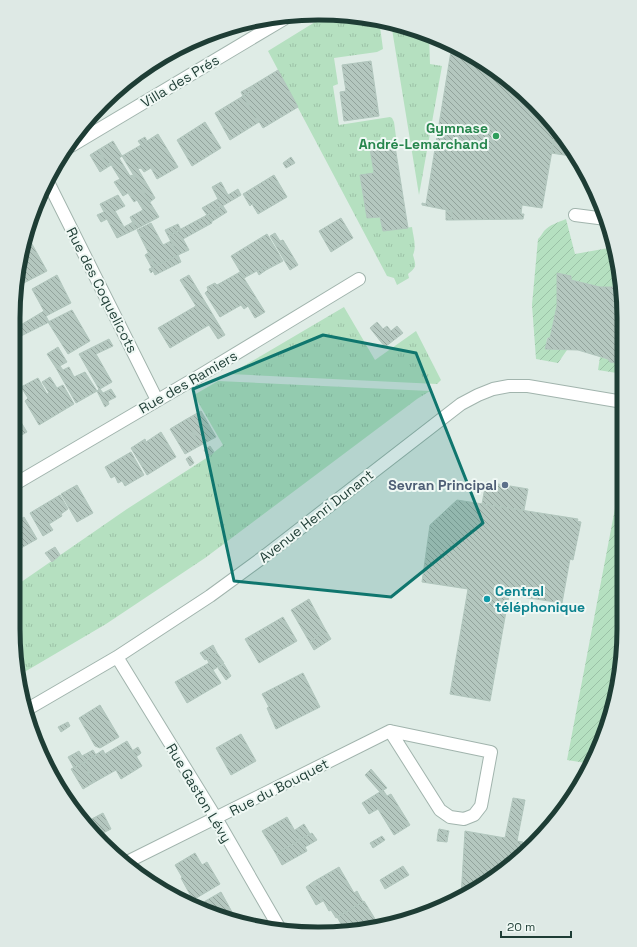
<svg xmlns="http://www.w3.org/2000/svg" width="637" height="947" viewBox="0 0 637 947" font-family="'Space Grotesk',sans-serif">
<defs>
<pattern id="grass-tufts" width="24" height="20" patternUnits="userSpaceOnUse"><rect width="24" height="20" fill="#b5e0c0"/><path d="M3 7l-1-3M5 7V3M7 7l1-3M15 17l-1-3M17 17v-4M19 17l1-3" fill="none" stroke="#9bc1a6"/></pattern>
<pattern id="garden-furrows" width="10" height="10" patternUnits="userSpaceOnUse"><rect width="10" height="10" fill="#b5e0c0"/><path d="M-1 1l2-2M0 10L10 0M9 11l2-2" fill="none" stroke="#9bc1a6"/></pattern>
<pattern id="building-back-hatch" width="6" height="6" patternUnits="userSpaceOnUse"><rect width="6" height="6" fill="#b4c7bf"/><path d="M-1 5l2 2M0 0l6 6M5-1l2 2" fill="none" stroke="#92a39c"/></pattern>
</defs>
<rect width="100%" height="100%" fill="#dfece6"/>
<path fill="url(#grass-tufts)" d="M328,14L379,19L383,49L377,52L334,58L338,84L333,86L339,125L390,117L392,118L394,122L396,137L394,140L369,143L374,173L360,176L367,218L380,217L383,231L412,227C413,236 417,246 413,255C416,266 417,267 408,274L409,278L397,285L394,278L387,276L268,51Z
M391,23L429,34L430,64L442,66L419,195Z
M344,307L375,360L416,331L441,380L437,384L230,374Z
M218,381L430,391L417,399L205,558L106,624L21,674L13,628L14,587L127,509L208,457L223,445L194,395Z"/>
<path fill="url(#garden-furrows)" d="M566,219L575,254L614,247L618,259L621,287H600L571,280V276L557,273V306L550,338H547L546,349L567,350L558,363L536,359L532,305L538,239C541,236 542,234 544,231C549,225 559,222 566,219Z
M624,318L623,374L598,370L600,357L608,359L610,362L622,364Z
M621,477L618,688L592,764L567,760Z"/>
<path fill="url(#building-back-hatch)" stroke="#b1c6bd" d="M452,45L488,64L534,102L556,128L542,208L522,205L521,214H524L523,219L451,220L452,211L422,205V203L426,204Z
M371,61L378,109L371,110L372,117L344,121L340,92L346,91L342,65Z
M278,70L298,107L263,128L243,96L252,90L250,87Z
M250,87L252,90L243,96L241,92Z
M243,96L259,122L230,140L215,113Z
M378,109L379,116L372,117L371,110Z
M205,122L221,148L192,166L177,140Z
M556,128L572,149L577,157L551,153Z
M158,134L178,167L157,179L151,168L144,172L141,168L138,169L155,198L150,202L122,156L141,145L138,141L145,137L147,141Z
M394,140L408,228L383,231L380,217L367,218L360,175L374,173L369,143Z
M113,141L122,156L119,158L130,176L133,175L159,217L136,229L130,217L143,210L137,200L134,202L128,193L123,196L114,182L120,179L110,163L108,165L98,150Z
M98,150L108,165L110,163L111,165L100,172L90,155Z
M291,157L295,163L286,168L283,163Z
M274,175L287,197L258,214L252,204L250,206L243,194Z
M221,182L228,195L238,189L241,195L207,215L202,208L218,199L212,187Z
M118,195L125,206L115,211L124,227L133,222L136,229L117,238L107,219L101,222L97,215L104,212L100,204Z
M223,206L227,212L211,222L207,215Z
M446,210L452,211L451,220H446Z
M207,215L212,223L183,239L189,250L178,255L168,236Z
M341,218L353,238L331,252L319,231Z
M151,223L163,245L171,241L178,255L155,266L137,230Z
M178,224L181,230L168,236L165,230Z
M275,233L280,241L283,240L298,265L290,270L270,236Z
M267,234L283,261L266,270L264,267L244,278L231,256Z
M27,235L47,271L18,286L19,259Z
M148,253L155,266L152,268L145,255Z
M178,255L181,262L155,275L153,271L151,273L149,269Z
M264,267L266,270L259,275L257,271Z
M240,272L265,312L255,318L248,306L244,309L241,305L220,317L205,293L208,290L207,287L215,283L217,285Z
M557,273L571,276V280L600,287H621L624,318L622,364L610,362L608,359L578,350L545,349L548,338H550L557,306Z
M57,275L71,303L46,316L49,322L23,335L19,326L44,311L32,289Z
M189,275L225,335L218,339L209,325L170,348L158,328L196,306L180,280Z
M72,310L90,341L68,354L48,322Z
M377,322L383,329L387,326L391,331L397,326L403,333L385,347L370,328Z
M18,324L23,335L18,338Z
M109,339L113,346L96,354L112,382L100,389L103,393L111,389L116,397L108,401L109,404L105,407L97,391L99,389L79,354Z
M58,347L67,362L56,368L47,354Z
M60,366L63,370L69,367L74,377L85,372L97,391L76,403L56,368Z
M50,377L57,388L63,385L74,404L39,425L25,401L28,398L21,387L38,378L47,394L49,393L42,382Z
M201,411L216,437L201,445L185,420Z
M16,414L27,432L16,438Z
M185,420L201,445L185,454L170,429Z
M161,432L176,457L147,475L131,448L145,439L146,442Z
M210,446L214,452L208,457L204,450Z
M131,452L144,475L125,486L122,481L118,483L115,476L111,478L105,467Z
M190,456L194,463L190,466L186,459Z
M486,482L528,489L524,510L482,504Z
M77,485L93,513L77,522L61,494Z
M60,495L68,509L61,514L62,516L49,524L53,530L43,536L30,513Z
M457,500L578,519L577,521L581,522L573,560L570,559L562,603L509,595L490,701L450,694L468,589L422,582L430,525Z
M24,517L37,539L14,552L15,523Z
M55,547L60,555L52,562L45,553Z
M309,599L325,629L310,643L291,610Z
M283,617L297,641L259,663L245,639Z
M325,629L331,639L314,650L310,643Z
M213,645L217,653L205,660L200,653Z
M217,653L224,663L213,670L221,683L187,703L175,682L209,663L207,659Z
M224,664L231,676L226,680L218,668Z
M303,673L320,707L276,729L267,708L269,707L262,694Z
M100,705L119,737L100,748L95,746L79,718Z
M68,722L70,726L61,732L58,727Z
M241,734L256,761L231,775L216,748Z
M127,741L142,766L121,779L116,770L93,783L84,762L103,750L105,754Z
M138,747L141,753L136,757L132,751Z
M93,750L96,755L74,768L68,757L79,751L82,756Z
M84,762L93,783L83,789L71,769Z
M371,769L387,788L380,792L365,775Z
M383,790L387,796L391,794L410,825L394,835L378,809L369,814L362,803Z
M513,798L525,800L517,841L523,842V854L471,893L461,897L465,831L505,838Z
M103,813L111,829L99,835L86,822Z
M287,817L300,840L276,854L262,831Z
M304,824L310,834L300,840L295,830Z
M439,829L449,831L448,835L438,833Z
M312,833L317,840L305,847L307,851L282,865L276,854Z
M438,833L448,835L447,842L437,841Z
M382,836L385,840L373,848L370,843Z
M195,853L202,865L207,862L220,884L193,900L181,878L182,877L175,865Z
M403,866L409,875L385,889L380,880Z
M339,867L354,893L357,891L363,902L336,918L331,910L329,911L313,882Z
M313,882L323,901L316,905L306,887Z
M221,892L232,912L225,916L202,911L195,907Z
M364,901L380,927L350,930L347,925L343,927L337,917Z"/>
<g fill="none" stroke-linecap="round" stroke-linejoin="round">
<defs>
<path id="minor" d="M71,146L289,16
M47,180L157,400
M575,215L606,219
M15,484L199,376L359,279
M117,657L216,818L280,929
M26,710L117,657L210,596L266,555L461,404L478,395L493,389L509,386H528L623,402
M390,731L491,752L481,806L474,815L464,819L450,817L440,810Z
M125,863L390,731"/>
</defs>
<use href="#minor" stroke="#a1b4ad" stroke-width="14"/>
<use href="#minor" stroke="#fff" stroke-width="12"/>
</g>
<path fill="#0f766e" fill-opacity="0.2" stroke="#0f766e" stroke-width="3" stroke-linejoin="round" d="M323,335L416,353L483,523L391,597L234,581L193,389Z"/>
<circle fill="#2e9e5b" stroke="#eff8f4" stroke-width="1.5" cx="496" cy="136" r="4"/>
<circle fill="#5c6f8a" stroke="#eff8f4" stroke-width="1.5" cx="505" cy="485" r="4"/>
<circle fill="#0f9aa8" stroke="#eff8f4" stroke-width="1.5" cx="487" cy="599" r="4"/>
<g text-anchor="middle" stroke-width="4" stroke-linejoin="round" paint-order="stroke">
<g font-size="14" fill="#1e3d35" stroke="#eff8f4">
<text transform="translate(180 81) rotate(-31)" y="5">Villa des Prés</text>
<text transform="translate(102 290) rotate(63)" y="5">Rue des Coquelicots</text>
<text transform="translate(188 382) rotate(-30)" y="5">Rue des Ramiers</text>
<text transform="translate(316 516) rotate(-38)" y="5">Avenue Henri Dunant</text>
<text transform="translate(279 787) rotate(-27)" y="5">Rue du Bouquet</text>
<text transform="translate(199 793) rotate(59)" y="5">Rue Gaston Lévy</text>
</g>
<g font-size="14" font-weight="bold" fill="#27864d" stroke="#eff8f4" text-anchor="end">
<text x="488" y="133">Gymnase<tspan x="488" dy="16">André-Lemarchand</tspan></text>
</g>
<g font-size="14" font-weight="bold" fill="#4e5e75" stroke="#eff8f4" text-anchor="end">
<text x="497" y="490">Sevran Principal</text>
</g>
<g font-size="14" font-weight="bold" fill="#0d838f" stroke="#eff8f4" text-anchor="start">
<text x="495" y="596">Central<tspan x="495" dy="16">téléphonique</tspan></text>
</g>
</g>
<path d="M0 0H637V947H0ZM318 20H319A298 298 0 0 1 617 318V629A298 298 0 0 1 319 927H318A298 298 0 0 1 20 629V318A298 298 0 0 1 318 20Z" fill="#dee9e5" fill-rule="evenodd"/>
<path fill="none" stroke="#1e3d35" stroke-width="5" d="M318 20H319A298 298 0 0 1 617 318V629A298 298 0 0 1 319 927H318A298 298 0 0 1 20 629V318A298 298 0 0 1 318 20Z"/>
<path d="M501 931v6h70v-6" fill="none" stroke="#1e3d35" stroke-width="2"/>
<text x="507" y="931" font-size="12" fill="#1e3d35" stroke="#eff8f4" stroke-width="3" paint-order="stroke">20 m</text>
</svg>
